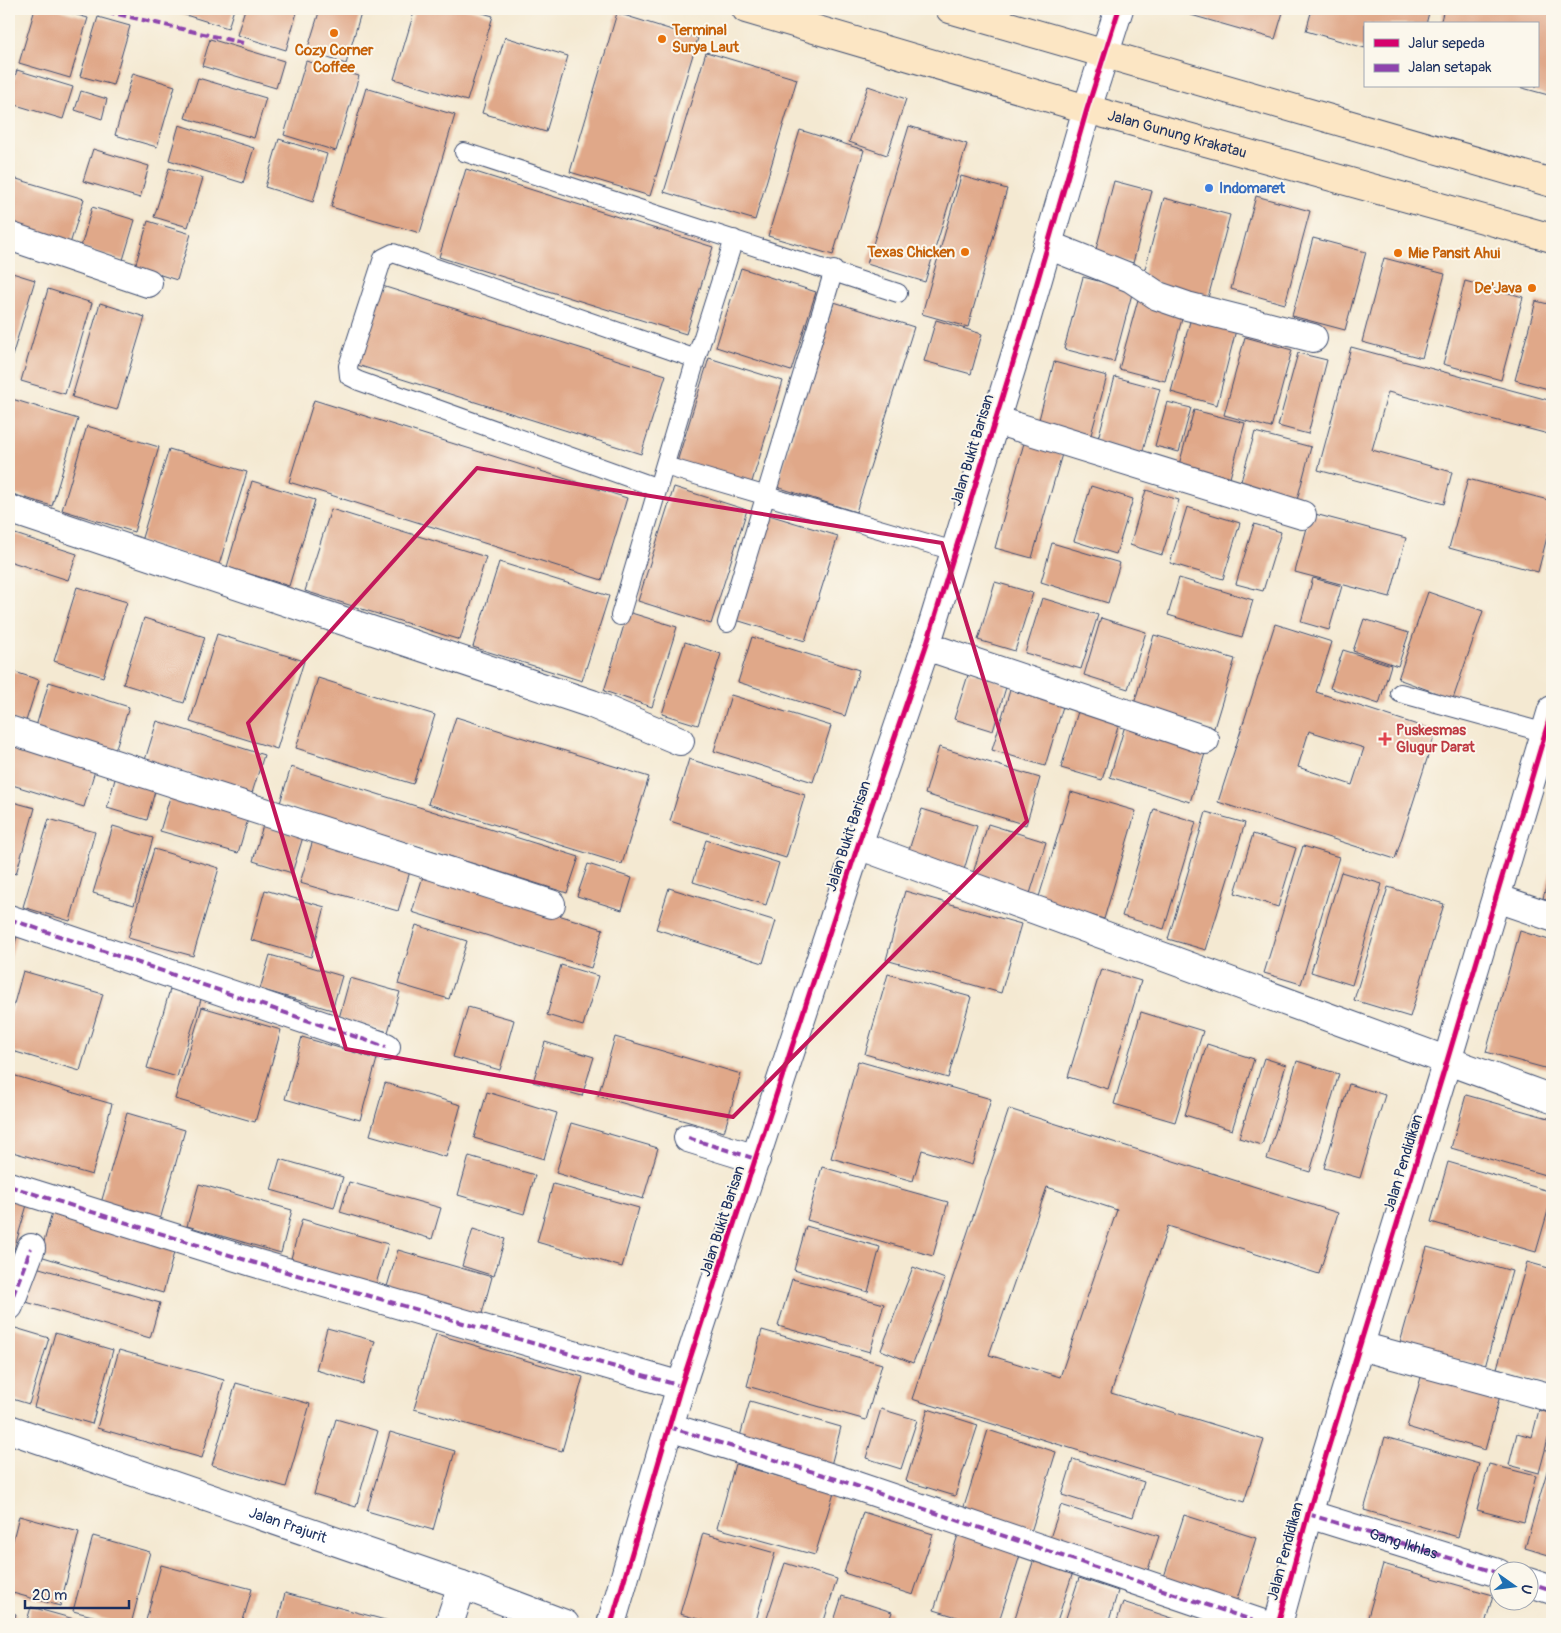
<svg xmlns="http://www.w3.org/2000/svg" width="1561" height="1633" viewBox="0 0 1561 1633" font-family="Pangolin,sans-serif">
<rect width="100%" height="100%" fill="#fbf7ec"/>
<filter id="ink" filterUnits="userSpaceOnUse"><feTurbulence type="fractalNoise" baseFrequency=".02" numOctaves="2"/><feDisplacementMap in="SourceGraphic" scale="10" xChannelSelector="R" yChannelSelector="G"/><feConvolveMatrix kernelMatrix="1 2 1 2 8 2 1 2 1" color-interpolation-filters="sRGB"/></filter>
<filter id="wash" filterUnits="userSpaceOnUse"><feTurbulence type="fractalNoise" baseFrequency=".0096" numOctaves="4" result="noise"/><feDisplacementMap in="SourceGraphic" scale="20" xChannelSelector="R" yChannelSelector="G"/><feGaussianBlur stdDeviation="1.12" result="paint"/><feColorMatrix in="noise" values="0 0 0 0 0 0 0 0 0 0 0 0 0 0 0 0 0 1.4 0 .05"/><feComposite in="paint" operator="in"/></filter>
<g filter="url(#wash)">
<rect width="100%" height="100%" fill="#f4e9d2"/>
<g id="blocks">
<path fill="#e0a889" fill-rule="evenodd" d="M35,9H56L88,18L70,78L19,63Z
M166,9H234L228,28Z
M245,9H298L286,50L237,35Z
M320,9H362L346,64L307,51Z
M415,9H469L493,16L467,101L394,79Z
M1170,9H1284L1275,39Z
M1312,9H1430L1426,24H1365V48L1306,31Z
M1444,9H1552V96L1519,87L1537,86V24H1440Z
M617,13L698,38L650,196L570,172Z
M98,17L130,26L113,85L80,76Z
M505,37L568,56L546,132L482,113Z
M210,39L284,61L276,88L202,66Z
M706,52L797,79L755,220L664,192Z
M306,61L359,76L336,151L284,135Z
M17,70L73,87L63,119L9,103V96Z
M133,73L175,86L157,147L115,135Z
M198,78L266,98L254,138L185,118Z
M868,86L906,99L887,155L849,142Z
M366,88L455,115L420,233L331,207Z
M81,91L107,99L102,119L75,110Z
M179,125L254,148L243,183L169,160Z
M909,126L967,144L925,282L867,264Z
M800,130L864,150L833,255L768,236Z
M279,139L327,154L313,202L265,187Z
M93,149L149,166L140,198L83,181Z
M169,168L203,178L188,227L154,217Z
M466,169L713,247L686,334L439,257Z
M961,176L1007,189L968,327L922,314Z
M10,177L84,199L70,244L9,225V182Z
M1114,181L1152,191L1133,263L1095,253Z
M1256,196L1310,211L1285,304L1231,289Z
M1164,198L1230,215L1208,298L1142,280Z
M92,207L135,220L123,260L81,247Z
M148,221L191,234L177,280L135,267Z
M1313,238L1366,252L1345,330L1292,316Z
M1384,258L1445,274L1422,358L1362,342Z
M741,268L816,292L791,371L716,347Z
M9,272L35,280L10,363H9Z
M1083,277L1133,290L1114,362L1064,349Z
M1465,281L1523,297L1501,380L1443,364Z
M379,285L666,375L641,454L354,364Z
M48,289L92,303L65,394L21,381Z
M1139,296L1185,308L1165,381L1119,369Z
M1536,301L1552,305V390L1515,380Z
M834,302L914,327L856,512L777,487Z
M100,303L145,317L117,410L72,397Z
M1192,314L1237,326L1217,405L1171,392Z
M936,320L982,334L971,374L924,361Z
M1245,337L1292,350L1271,428L1224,415Z
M1351,347L1552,401V435L1388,392L1372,450L1452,472L1444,504L1318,470Z
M1298,353L1327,360L1308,434L1278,426Z
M709,358L783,381L751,485L677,462Z
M1054,362L1107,376L1089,442L1037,427Z
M1115,377L1160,389L1142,454L1097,442Z
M12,399L78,419L52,506L9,493V408Z
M314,400L627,498L602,580L289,482Z
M1167,402L1191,408L1179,452L1155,446Z
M1194,410L1245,423L1228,485L1177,472Z
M87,426L159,447L134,532L62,510Z
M1255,432L1311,447L1296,504L1239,488Z
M1024,443L1062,454L1032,558L995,548Z
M169,449L247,472L219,565L141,541Z
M1468,479L1552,501V518L1538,572L1449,548Z
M252,481L315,500L289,586L227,567Z
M1091,486L1133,499L1116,554L1074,541Z
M674,487L747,510L711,624L638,601Z
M1146,490L1179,500L1162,555L1130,545Z
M1187,507L1240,523L1223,579L1170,563Z
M331,509L486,557L460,640L305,591Z
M1311,513L1406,538L1390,597L1295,572Z
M769,515L838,536L805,641L736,620Z
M1254,524L1281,532L1263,591L1236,584Z
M9,532L77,554L68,580L9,561Z
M1052,543L1120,563L1108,603L1041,582Z
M499,562L609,596L582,681L473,647Z
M1179,578L1253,600L1242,637L1168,615Z
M1313,578L1342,586L1329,630L1301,622Z
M995,582L1033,593L1015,651L978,640Z
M77,587L127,602L103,677L54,661Z
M1428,592L1483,611L1453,699L1398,679Z
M1042,598L1098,615L1081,669L1025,653Z
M628,612L677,627L652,707L604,691Z
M144,618L205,637L184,703L123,684Z
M1101,618L1146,632L1128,689L1084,675Z
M1364,619L1409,633L1398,666L1353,651Z
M1275,624L1332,642L1316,692L1436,731L1395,859L1218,802ZM1309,731L1364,748L1352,785L1298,767Z
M217,634L304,661L277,749L190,722Z
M1154,635L1235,659L1214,728L1134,704Z
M752,637L859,670L845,716L738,682Z
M685,642L721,654L698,725L662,714Z
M1343,650L1391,665L1379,704L1330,688Z
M9,670L39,680L25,724L9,719Z
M969,672L1007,684L993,731L954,719Z
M318,678L435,715L413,784L296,748Z
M49,682L129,707L114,754L35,730Z
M1011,687L1064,703L1045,766L992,750Z
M731,695L831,726L813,782L714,751Z
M1080,705L1121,717L1102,780L1061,768Z
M456,717L649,777L622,864L428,804Z
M157,721L264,755L252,793L145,760Z
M1126,722L1207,747L1190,802L1110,777Z
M9,740L96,767L84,807L9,784Z
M939,747L1040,778L1026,825L925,794Z
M689,759L805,795L786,858L670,821Z
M291,767L579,857L567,893L280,803Z
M117,772L157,784L147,820L107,808Z
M173,787L251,809L238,853L160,831Z
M1071,792L1136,811L1104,919L1038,900Z
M9,801L35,808L16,874L9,872Z
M922,809L977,826L964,870L908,853Z
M1154,809L1196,822L1164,929L1122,916Z
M1206,812L1245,823L1206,950L1168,939Z
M49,819L95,832L70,921L23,907Z
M988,824L1046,842L1029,897L971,880Z
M263,825L303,837L292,873L253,861Z
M113,826L153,838L134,905L93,893Z
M1253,834L1296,848L1278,907L1235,893Z
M313,840L411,868L398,911L300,883Z
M706,840L779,863L766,905L693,882Z
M1303,846L1339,857L1301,984L1264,973Z
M154,849L219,868L193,956L128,938Z
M588,864L632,878L622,910L577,896Z
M1552,866V901L1543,898Z
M1341,872L1382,884L1352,985L1311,972Z
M424,873L603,929L591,968L412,912Z
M1388,887L1444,904L1410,1017L1354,1000Z
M669,888L776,921L763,963L656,929Z
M265,890L325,907L311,957L251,940Z
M905,891L1021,924L1001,993L886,960Z
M416,925L467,941L449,999L398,984Z
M9,931L18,933L9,964Z
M1520,931L1552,941V1070L1486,1052Z
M270,955L342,976L332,1010L260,989Z
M561,965L598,976L583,1026L547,1015Z
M1101,969L1141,981L1108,1089L1068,1077Z
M23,971L103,994L80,1071L9,1050V1022Z
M888,974L971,997L948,1078L865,1054Z
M350,978L400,992L388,1032L339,1018Z
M171,986L202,996L177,1077L147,1068Z
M202,1007L281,1030L255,1122L175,1099Z
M468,1007L514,1020L500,1070L453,1057Z
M1141,1012L1203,1031L1175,1122L1114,1104Z
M302,1037L377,1059L360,1120L285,1099Z
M615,1037L741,1074L724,1132L598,1096Z
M545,1042L594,1057L582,1096L533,1082Z
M1207,1044L1254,1059L1232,1130L1185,1115Z
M1264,1058L1286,1065L1262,1145L1239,1138Z
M858,1061L991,1099L972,1165L922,1150L913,1181L831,1158Z
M1297,1061L1339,1074L1310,1172L1267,1159Z
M9,1074L112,1104L92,1175L9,1151Z
M385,1083L461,1105L446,1157L370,1135Z
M1349,1084L1385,1095L1360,1178L1324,1168Z
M487,1092L557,1113L544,1159L474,1138Z
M1466,1095L1552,1119V1177L1451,1148Z
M1009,1109L1338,1213L1319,1274L1168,1226L1111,1393L1264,1440L1244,1502L912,1399ZM1047,1187L1117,1210L1060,1377L989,1355Z
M127,1113L185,1130L160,1220L101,1203Z
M571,1123L658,1148L643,1199L556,1173Z
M469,1156L535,1175L524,1214L458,1195Z
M280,1159L343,1177L334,1208L271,1190Z
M1448,1162L1552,1192V1197L1536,1252L1431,1222Z
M822,1167L948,1202L933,1256L807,1220Z
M349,1182L441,1208L432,1239L340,1212Z
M199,1184L292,1210L281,1253L187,1226Z
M553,1184L639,1208L622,1267L537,1242Z
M9,1192L29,1198L9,1267Z
M52,1213L175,1249L163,1293L40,1256Z
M302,1219L388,1244L375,1287L290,1262Z
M806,1226L880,1247L868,1292L794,1270Z
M473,1229L505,1239L494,1276L462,1266Z
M1427,1247L1512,1271L1485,1367L1400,1343Z
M398,1250L492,1277L481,1317L386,1290Z
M1527,1262L1552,1269V1384L1497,1368Z
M36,1267L160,1303L150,1338L26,1302Z
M913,1267L945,1279L913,1363L881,1350Z
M792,1279L884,1304L870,1352L778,1326Z
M12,1327L49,1338L29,1404L9,1398V1338Z
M327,1328L375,1341L363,1384L316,1370Z
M762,1330L882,1364L866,1420L747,1386Z
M55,1333L113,1350L92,1424L34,1407Z
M436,1334L583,1377L562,1451L414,1409Z
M119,1350L224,1380L202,1458L97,1428Z
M1423,1370L1501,1392L1485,1450L1407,1427Z
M236,1383L310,1404L286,1487L212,1465Z
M750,1401L841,1427L829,1473L737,1447Z
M881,1409L917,1420L901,1469L866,1458Z
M928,1409L978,1425L955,1496L906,1481Z
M1539,1410L1552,1414V1424L1539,1473L1509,1465L1517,1433L1532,1437Z
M336,1419L378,1431L356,1507L314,1494Z
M988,1430L1056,1452L1031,1532L963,1510Z
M390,1432L455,1451L433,1530L367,1511Z
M1385,1437L1479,1464L1458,1537L1364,1510Z
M1552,1454V1556L1525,1548Z
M1073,1459L1144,1482L1133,1517L1062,1495Z
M735,1464L834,1492L815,1555L717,1528Z
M1489,1464L1536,1476L1524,1522L1477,1510Z
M1061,1505L1159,1536L1145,1579L1047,1547Z
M863,1512L933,1534L913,1595L844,1573Z
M1184,1515L1256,1538L1234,1609L1161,1586Z
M19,1516L79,1532L60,1606L9,1592V1555Z
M960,1529L1022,1549L998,1624H980L934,1610Z
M703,1533L775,1553L755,1624H716L680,1614Z
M93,1536L150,1552L131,1624H124L73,1611Z
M1034,1559L1073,1572L1056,1624H1013Z
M785,1563L837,1579L823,1624H765Z
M1383,1564L1493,1595L1485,1624H1366Z
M161,1565L252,1589L242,1624H145Z
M1079,1578L1118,1591L1108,1624H1064Z
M285,1593L400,1624H277Z
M842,1596L892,1612L888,1624H833Z
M1123,1602L1190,1624H1116Z
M31,1607L92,1624H26Z
M9,1612L16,1614L13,1624H9Z
M905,1620L918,1624H904Z"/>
</g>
</g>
<g filter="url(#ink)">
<use href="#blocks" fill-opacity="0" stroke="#3c4b6f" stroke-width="1"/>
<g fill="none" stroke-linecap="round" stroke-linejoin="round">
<defs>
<path id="lane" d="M464,152L898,293
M665,466L954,551
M658,488L359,381L349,376L348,366L383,258L393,253L696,359
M620,616L696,359L734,239
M727,623L834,270
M1400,693L1546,733"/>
<g id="street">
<path d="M9,236L148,283"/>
<path d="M1048,245L1131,278L1158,296L1187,306L1313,338"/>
<path d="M995,420L1302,515"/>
<path d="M9,509L592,704L680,741"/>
<path d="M926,646L1205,740"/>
<path d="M9,730L551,904"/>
<path d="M858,845L1552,1099"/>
<path d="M1496,898L1552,917"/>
<path d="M9,919L386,1047"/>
<path d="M688,1138L756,1159"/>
<path d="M9,1186L252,1262L681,1386"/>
<path d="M9,1306L31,1248"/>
<path d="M1360,1346L1552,1398"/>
<path d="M669,1427L836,1479L1263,1624"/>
<path id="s1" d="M9,1429L462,1585L565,1624"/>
<path id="s2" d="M1308,1514L1498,1573"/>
<path d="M1528,1582L1552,1590"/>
<path d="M449,1624L462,1585"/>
<path d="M611,1624L681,1386L858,845L926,646L1027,317L1087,109L1119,9"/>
<path d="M1278,1624L1308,1514L1447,1061L1552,710"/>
</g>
<g id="secondary">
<path id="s3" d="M746,9L1087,109L1552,238"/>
<path d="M950,9L1552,183"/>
</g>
</defs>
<use href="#lane" stroke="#3c4b6f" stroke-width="20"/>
<use href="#street" stroke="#3c4b6f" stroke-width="30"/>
<use href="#secondary" stroke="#3c4b6f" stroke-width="30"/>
<use href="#lane" stroke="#fff" stroke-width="18"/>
<use href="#street" stroke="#fff" stroke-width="28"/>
<use href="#secondary" stroke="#fce6c4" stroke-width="28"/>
<path stroke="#8e44ad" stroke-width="4" stroke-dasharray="8 4" stroke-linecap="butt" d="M95,9L243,43
M9,919L386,1047
M688,1138L756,1159
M9,1186L252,1262L681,1386
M9,1306L31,1248
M669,1427L836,1479L1263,1624
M1308,1514L1498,1573
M1528,1582L1552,1590"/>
<defs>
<path id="cycleway" d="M611,1624L681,1386L858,845L926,646L1027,317L1087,109L1119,9
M1278,1624L1308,1514L1447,1061L1552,710"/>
</defs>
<use href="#cycleway" stroke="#fbf7ec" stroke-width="8"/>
<use href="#cycleway" stroke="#d6006c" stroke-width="5"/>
</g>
</g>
<path fill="none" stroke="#c2185b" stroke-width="4" stroke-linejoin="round" d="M477,468L942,543L1027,821L733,1117L346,1049L248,723Z"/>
<g fill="#e8710a" stroke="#fbf7ec" stroke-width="2">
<circle cx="334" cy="33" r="5"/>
<circle cx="662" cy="39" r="5"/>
<circle cx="965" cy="252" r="5"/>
<circle cx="1398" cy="253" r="5"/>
<circle cx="1532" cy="288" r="5"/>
</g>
<circle fill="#3f7fe0" stroke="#fbf7ec" stroke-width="2" cx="1209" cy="188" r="5"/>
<path fill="#e0444e" stroke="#fbf7ec" stroke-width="2" d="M1382.5 731.5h5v5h5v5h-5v5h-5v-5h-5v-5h5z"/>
<g text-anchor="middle" stroke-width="4" stroke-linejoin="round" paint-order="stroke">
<g font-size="15" font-weight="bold" fill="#c56008" stroke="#fbf7ec" text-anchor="start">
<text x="672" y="35">Terminal<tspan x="672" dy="17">Surya Laut</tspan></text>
<text x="334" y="55" text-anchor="middle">Cozy Corner<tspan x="334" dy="17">Coffee</tspan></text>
<text x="955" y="257" text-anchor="end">Texas Chicken</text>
<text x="1408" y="258">Mie Pansit Ahui</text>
<text x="1522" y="293" text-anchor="end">De'Java</text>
</g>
<g font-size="15" fill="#1b2f5e" stroke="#fbf7ec">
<text dy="5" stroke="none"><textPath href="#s3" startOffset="449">Jalan Gunung Krakatau</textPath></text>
<text transform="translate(972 450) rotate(-73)" y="5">Jalan Bukit Barisan</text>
<text transform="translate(848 836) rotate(-72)" y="5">Jalan Bukit Barisan</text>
<text transform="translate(1403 1163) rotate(-73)" y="5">Jalan Pendidikan</text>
<text transform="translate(722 1221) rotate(-72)" y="5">Jalan Bukit Barisan</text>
<text dy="5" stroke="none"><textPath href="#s1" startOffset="295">Jalan Prajurit</textPath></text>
<text dy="5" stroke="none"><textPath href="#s2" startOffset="100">Gang Ikhlas</textPath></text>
<text transform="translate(1285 1551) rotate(-75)" y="5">Jalan Pendidikan</text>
</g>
<g font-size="15" font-weight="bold" fill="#366cbe" stroke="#fbf7ec" text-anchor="start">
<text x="1219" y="193">Indomaret</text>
</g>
<g font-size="15" font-weight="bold" fill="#be3a42" stroke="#fbf7ec" text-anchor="start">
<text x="1396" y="735">Puskesmas<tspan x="1396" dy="17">Glugur Darat</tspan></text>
</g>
</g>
<rect width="1561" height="1633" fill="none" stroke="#fbf7ec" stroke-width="30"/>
<rect x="1364" y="22" width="175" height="65" fill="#fbf7ec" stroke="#a1a7b3"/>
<rect x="1374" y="39" width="25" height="8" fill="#d6006c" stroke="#a1a7b3"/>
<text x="1408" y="48" font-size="15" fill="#1b2f5e">Jalur sepeda</text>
<rect x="1374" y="64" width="25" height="8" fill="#8e44ad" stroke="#a1a7b3"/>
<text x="1408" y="72" font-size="15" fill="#1b2f5e">Jalan setapak</text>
<g transform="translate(1514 1586) rotate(104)"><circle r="24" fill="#fbf7ec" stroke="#a1a7b3"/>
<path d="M0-4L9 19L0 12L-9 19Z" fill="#1f6fb2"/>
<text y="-8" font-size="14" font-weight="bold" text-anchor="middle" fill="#1b2f5e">U</text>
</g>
<path d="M25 1600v8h104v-8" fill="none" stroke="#1b2f5e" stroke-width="2.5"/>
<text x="32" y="1600" font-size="15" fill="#1b2f5e" stroke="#fbf7ec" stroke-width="4" paint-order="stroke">20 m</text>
</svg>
